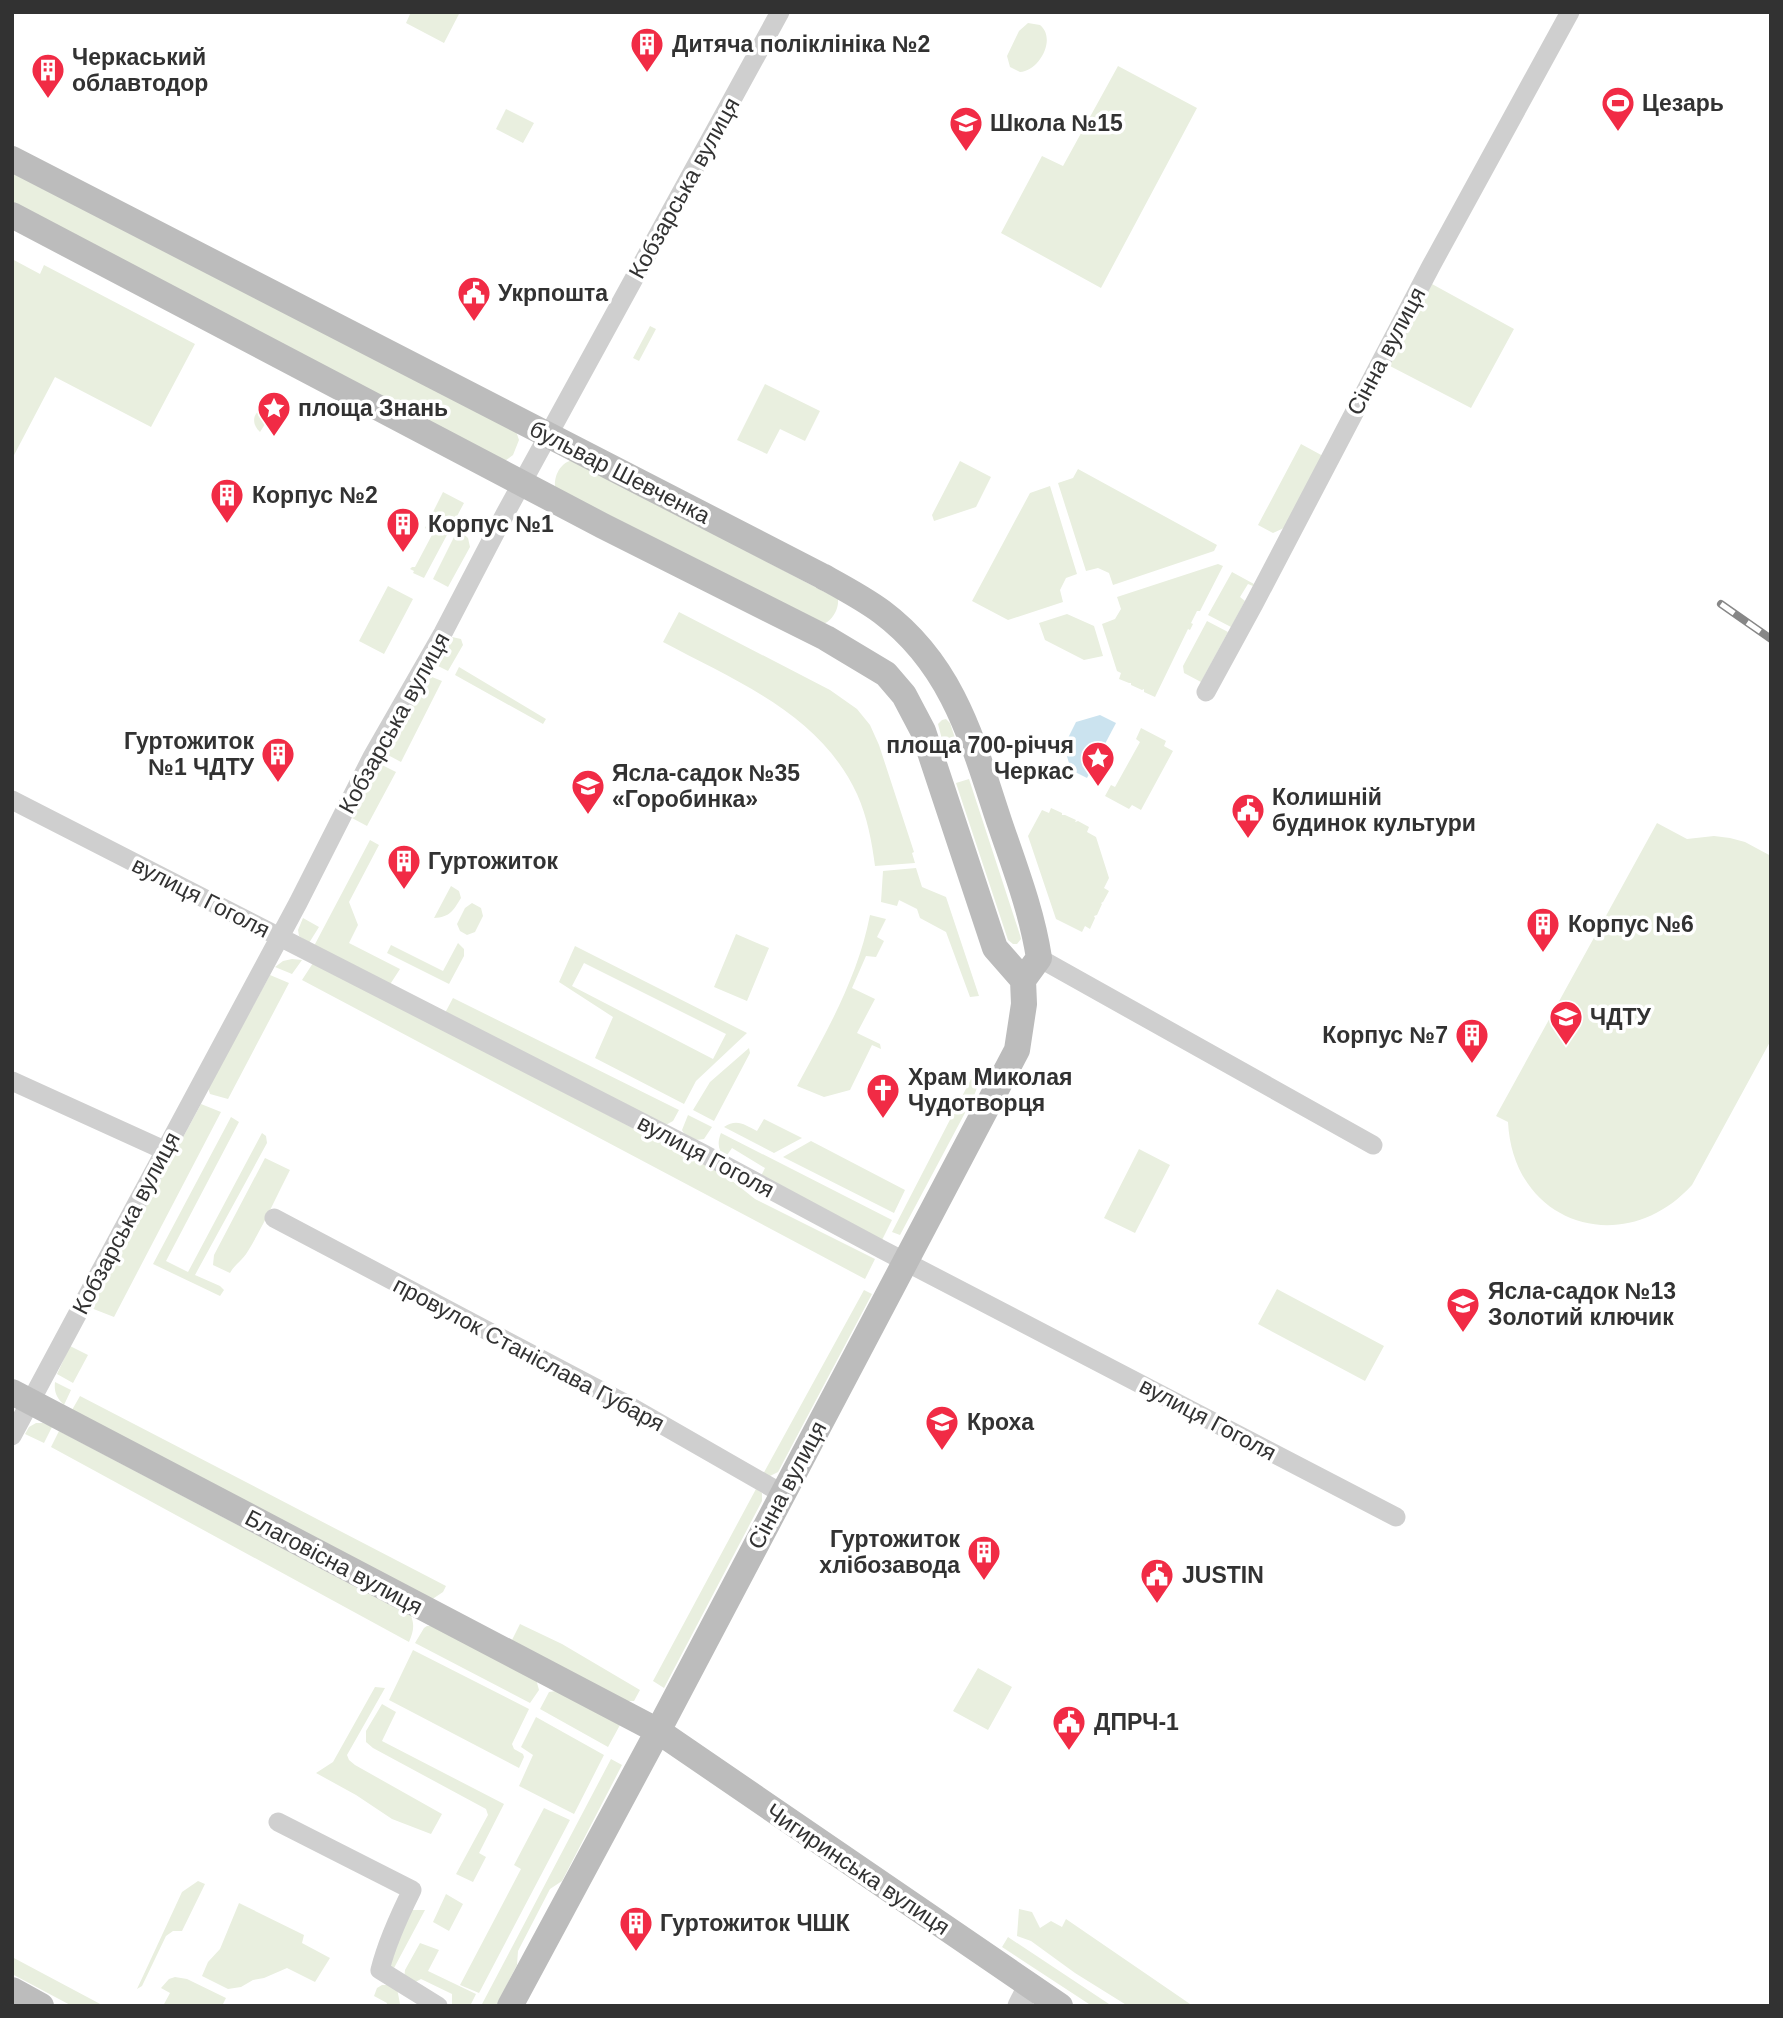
<svg xmlns="http://www.w3.org/2000/svg" width="1783" height="2018" viewBox="0 0 1783 2018" font-family="Arial,sans-serif">
<rect width="100%" height="100%" fill="#fff"/>
<path fill="#e9efdf" fill-rule="evenodd" d="M411,12H460L444,43L406,23Z
M1028,23L1040,25C1057,39 1039,71 1020,72L1010,67L1007,56L1019,31Z
M1118,66L1197,108L1101,288L1001,233L1042,156L1063,166Z
M506,109L534,123L523,143L496,129Z
M12,171L516,431L519,440L513,455L505,461L12,204Z
M12,259L40,274L44,265L195,344L151,427L55,377L12,459Z
M1432,284L1514,329L1471,408L1388,365Z
M650,326L656,329L639,361L633,358Z
M765,384L820,411L805,441L780,429L767,454L737,440Z
M267,407C277,409 283,417 279,427L267,421L260,432C250,423 253,410 267,407Z
M1301,444L1323,456L1284,528L1273,533L1258,525Z
M573,460L838,599C839,610 831,623 820,625L555,487C554,475 561,462 573,460Z
M960,461L991,477L976,507L934,521L932,515Z
M1078,469L1217,545L1214,551L1113,585L1109,573L1098,568L1086,571L1058,483L1073,478Z
M1050,486L1077,574L1066,578L1060,590L1063,602L1008,620L972,601L1030,493Z
M443,492L464,503L424,578L413,573L414,571L410,569L412,567H415L433,533L425,528Z
M458,529L468,538L470,547L448,587L433,579Z
M1218,564L1223,566L1200,611H1197L1191,623L1193,624L1190,630L1188,629L1155,697L1144,692V689L1142,690L1131,685V683H1129L1119,679L1121,673L1117,671L1102,624L1115,619L1121,609L1117,597Z
M1232,572L1254,584L1253,586L1248,584L1240,597L1245,601L1231,627L1208,615Z
M388,586L413,599L384,654L359,641Z
M679,612L830,690L857,709L870,725L879,745L914,852L912,853L915,863L875,866C872,842 867,816 857,794C820,714 736,681 663,642Z
M1067,614L1094,626L1103,656L1084,660L1045,640L1039,623Z
M1207,621L1228,632L1201,682L1184,673L1183,666Z
M452,637L461,639L463,645L448,671L438,666L437,662L449,639Z
M459,667L546,719L543,724L455,675Z
M426,677H432L442,681L401,762L386,754Z
M946,719L950,723L958,747L945,751L938,724L942,720Z
M1141,728L1166,741L1164,746L1173,751L1141,810L1132,805L1129,809L1105,796L1111,785L1115,787L1140,742L1136,739Z
M380,764L396,772L367,826L352,818Z
M969,779L1020,935L1021,939L1017,944H1013L1008,940L956,783Z
M1051,808L1062,813V815H1065L1076,820L1075,822L1078,821L1089,827L1087,832L1096,837L1109,878L1104,888L1109,891L1103,902L1101,903L1102,904L1097,915L1094,916L1095,918L1090,929L1085,926L1082,932L1056,919L1028,836L1042,810L1049,813Z
M1657,823L1687,839L1714,836L1730,838L1745,842L1771,856V1040L1692,1185C1624,1260 1513,1225 1508,1122L1496,1116Z
M370,840L379,845L349,902L358,925L349,943L400,969L389,986L314,946Z
M916,868L922,887L946,897L979,996L970,997L946,932L920,918L917,909L899,900L897,906L881,902L883,871Z
M451,886L459,891L461,898C453,911 450,917 434,918Z
M472,903L481,908L483,916L475,932L467,935L460,931L457,924L465,908Z
M870,915L886,919L877,937L884,941L876,957L866,956L852,988L875,999L857,1033L880,1044L881,1049L872,1045L850,1090L824,1097L797,1086C827,1031 858,977 870,915Z
M303,918L319,927L309,943L299,936L298,930Z
M736,934L769,948L747,1001L714,987Z
M458,943L464,949V956L449,984L387,953L391,945L443,971Z
M575,946L747,1033L696,1081L684,1104L595,1058L613,1017L559,982ZM584,963L726,1034L713,1059L572,986Z
M292,959L302,960L292,974L275,967L283,961Z
M313,963L726,1176L755,1199L875,1259L865,1279L302,980Z
M270,975L289,983L228,1099L210,1094L208,1088Z
M453,998L679,1110L673,1121L664,1126L445,1013Z
M749,1048L750,1053L714,1121L693,1110L710,1082Z
M971,1079L979,1082L974,1096L900,1235L892,1232Z
M201,1104L221,1112L114,1317L91,1308Z
M688,1115L712,1127L704,1139C695,1141 687,1140 682,1130Z
M231,1117L239,1122L166,1261L188,1272L262,1133L266,1136L267,1143L195,1275L220,1286L224,1290L220,1296L153,1264Z
M764,1119L802,1138L774,1153L724,1127C737,1118 745,1125 757,1131Z
M721,1133L892,1220L882,1240L760,1178L765,1168L732,1148L725,1158C718,1150 717,1143 721,1133Z
M811,1141L905,1190L894,1213L783,1157Z
M1139,1149L1170,1165L1135,1233L1104,1218Z
M265,1158L290,1170C276,1197 264,1225 248,1251C243,1260 235,1264 230,1273L213,1265L214,1255Z
M1277,1289L1384,1346L1365,1381L1258,1324Z
M864,1290L872,1294L778,1472L770,1476H762Z
M70,1346L88,1355L73,1383L57,1374Z
M55,1382L71,1390L64,1405C56,1397 54,1392 55,1382Z
M80,1396L446,1586L443,1592L431,1600L72,1410Z
M36,1423H43L52,1427L44,1443L25,1434L29,1427Z
M59,1431L411,1616C415,1626 413,1632 409,1642L51,1447Z
M756,1489L762,1493V1501L664,1688L653,1681Z
M520,1624L562,1644L640,1690L634,1701H625L511,1642Z
M427,1626H432L536,1679L539,1690L530,1703L415,1643L424,1628Z
M413,1650L529,1709L512,1744L514,1749L523,1754L524,1757L519,1768L389,1700Z
M978,1668L1012,1687L988,1730L953,1711Z
M375,1687L385,1688L347,1755L349,1760L355,1765L442,1814L431,1834L392,1819L356,1795L316,1773L333,1762Z
M556,1691L620,1725L608,1747L540,1709L549,1692Z
M382,1704L396,1712L382,1741L504,1804L479,1853L486,1857L473,1882L456,1874L488,1815L486,1809L373,1748L366,1742V1731Z
M536,1717L604,1755L574,1814L519,1786L533,1755L521,1747Z
M611,1759L622,1765L562,1881L550,1889L518,1951L517,1965L496,2006H481Z
M544,1808L570,1820L479,1993L460,1985L521,1869L514,1865Z
M198,1881L205,1884L182,1931H173L166,1936L142,1986L137,1989L182,1892Z
M446,1894L463,1904L449,1931L433,1922Z
M239,1903L304,1935L302,1943L330,1958L315,1982L287,1968L264,1978L253,1980L241,1987L228,1989L202,1976L208,1962L220,1949Z
M1019,1909L1032,1912L1040,1928L1051,1921L1062,1927L1066,1919L1193,2006H1128L1075,1973L1031,1941L1017,1936Z
M412,1910H425L394,1968L386,1963Z
M1008,1937L1112,2006H1092L1002,1947Z
M420,1943L439,1950L428,1971L476,1994L470,2006H452V1994L421,1979L410,1985L404,1979L405,1970Z
M12,1957L104,2006H72L12,1974Z
M175,1977L187,1979L226,1998L222,2006H163L170,1993L161,1988L169,1979Z
M382,1985H388L397,1988L400,2004L402,2006H386L387,2003L374,1996L377,1988Z"/>
<path fill="#cbe3ef" d="M1100,715L1116,723L1087,778L1071,770L1064,746L1076,722Z"/>
<g fill="none" stroke-linecap="round" stroke-linejoin="round">
<path stroke="#cfcfcf" stroke-width="19" d="M1206,692L1254,604L1431,266L1570,12
M12,800L702,1153L881,1249L1396,1517
M1039,958L1373,1145
M12,1081L166,1151
M274,1218L626,1404L783,1494
M12,1436L298,903L372,757L443,633L505,514L780,12
M278,1822L412,1890C399,1916 387,1942 380,1970L438,2006"/>
<path stroke="#cfcfcf" stroke-width="23" d="M1019,2006L1029,1986"/>
<path stroke="#bcbcbc" stroke-width="26" d="M12,159L822,576C842,587 863,598 882,612C954,666 973,743 1000,824C1015,868 1032,912 1039,958L1023,980L1024,1004L1017,1050L658,1731L510,2006
M12,215L603,526L826,638L886,674L904,695L923,731L995,948L1023,980
M12,1392L658,1731L1060,2006
M12,1990L41,2006"/>
<defs>
<path id="rail" d="M1721,604L1771,639"/>
</defs>
<use href="#rail" stroke="#878787" stroke-width="8"/>
<use href="#rail" stroke="#fff" stroke-width="5" stroke-dasharray="16" stroke-linecap="butt"/>
</g>
<defs>
<symbol id="building-pin" viewBox="-11 -11 22 30"><path d="M0 17L-7.5 6A9.5 9.5 0 1 1 7.5 6Z" fill="#f12b45" stroke="#fff"/><path d="M-4-6H4V6H1V3H-1V6H-4ZM-2.5-4.3h1.7v1.8h-1.7ZM.8-4.3h1.7v1.8H.8ZM-2.5-1h1.7V.8h-1.7ZM.8-1h1.7V.8H.8Z" fill="#fff"/></symbol>
<symbol id="stadium-pin" viewBox="-11 -11 22 30"><path d="M0 17L-7.5 6A9.5 9.5 0 1 1 7.5 6Z" fill="#f12b45" stroke="#fff"/><path d="M0-5a6.5 5 0 1 0 0 10a6.5 5 0 1 0 0-10ZM-3.5-1.8h7v3.6h-7Z" fill="#fff"/></symbol>
<symbol id="school-pin" viewBox="-11 -11 22 30"><path d="M0 17L-7.5 6A9.5 9.5 0 1 1 7.5 6Z" fill="#f12b45" stroke="#fff"/><path d="M0-5L7-2L0 1L-7-2ZM-4 1L0 2.5L4 1V4Q0 6-4 4Z" fill="#fff"/></symbol>
<symbol id="civic-pin" viewBox="-11 -11 22 30"><path d="M0 17L-7.5 6A9.5 9.5 0 1 1 7.5 6Z" fill="#f12b45" stroke="#fff"/><path d="M-.6-6.5H3V-4.5H.6V-3L4-1V1h2V6H-6V1h2V-1L-.6-3ZM-1.2 2.5V6h2.4V2.5Z" fill="#fff"/></symbol>
<symbol id="sight-pin" viewBox="-11 -11 22 30"><path d="M0 17L-7.5 6A9.5 9.5 0 1 1 7.5 6Z" fill="#f12b45" stroke="#fff"/><path d="M0-6L1.8-2.2L6-1.7L2.9 1.2L3.7 5.4L0 3.3L-3.7 5.4L-2.9 1.2L-6-1.7L-1.8-2.2Z" fill="#fff"/></symbol>
<symbol id="university-pin" viewBox="-11 -11 22 30"><path d="M0 17L-7.5 6A9.5 9.5 0 1 1 7.5 6Z" fill="#f12b45" stroke="#fff"/><path d="M0-5L7-2L0 1L-7-2ZM-4 1L0 2.5L4 1V4Q0 6-4 4Z" fill="#fff"/></symbol>
<symbol id="church-pin" viewBox="-11 -11 22 30"><path d="M0 17L-7.5 6A9.5 9.5 0 1 1 7.5 6Z" fill="#f12b45" stroke="#fff"/><path d="M-1.2-6h2.4v3.5h3.3v2.4h-3.3V6h-2.4V-.1h-3.3v-2.4h3.3Z" fill="#fff"/></symbol>
</defs>
<g fill-rule="evenodd">
<use href="#building-pin" x="628" y="25" width="38" height="52"/>
<use href="#building-pin" x="29" y="51" width="38" height="52"/>
<use href="#stadium-pin" x="1599" y="84" width="38" height="52"/>
<use href="#school-pin" x="947" y="104" width="38" height="52"/>
<use href="#civic-pin" x="455" y="274" width="38" height="52"/>
<use href="#sight-pin" x="255" y="389" width="38" height="52"/>
<use href="#building-pin" x="208" y="476" width="38" height="52"/>
<use href="#building-pin" x="384" y="505" width="38" height="52"/>
<use href="#building-pin" x="259" y="735" width="38" height="52"/>
<use href="#sight-pin" x="1079" y="739" width="38" height="52"/>
<use href="#school-pin" x="569" y="767" width="38" height="52"/>
<use href="#civic-pin" x="1229" y="791" width="38" height="52"/>
<use href="#building-pin" x="385" y="842" width="38" height="52"/>
<use href="#building-pin" x="1524" y="905" width="38" height="52"/>
<use href="#university-pin" x="1547" y="998" width="38" height="52"/>
<use href="#building-pin" x="1453" y="1016" width="38" height="52"/>
<use href="#church-pin" x="864" y="1071" width="38" height="52"/>
<use href="#school-pin" x="1444" y="1285" width="38" height="52"/>
<use href="#school-pin" x="923" y="1403" width="38" height="52"/>
<use href="#building-pin" x="965" y="1533" width="38" height="52"/>
<use href="#civic-pin" x="1138" y="1556" width="38" height="52"/>
<use href="#civic-pin" x="1050" y="1703" width="38" height="52"/>
<use href="#building-pin" x="617" y="1904" width="38" height="52"/>
</g>
<g text-anchor="middle" stroke-width="7" stroke-linejoin="round" paint-order="stroke">
<g font-size="23" font-weight="bold" fill="#323232" stroke="#fff" text-anchor="start">
<text x="672" y="52">Дитяча поліклініка №2</text>
<text x="72" y="65">Черкаський<tspan x="72" dy="26">облавтодор</tspan></text>
<text x="1642" y="111">Цезарь</text>
<text x="990" y="131">Школа №15</text>
<text x="498" y="301">Укрпошта</text>
<text x="298" y="416">площа Знань</text>
<text x="252" y="503">Корпус №2</text>
<text x="428" y="532">Корпус №1</text>
<text x="254" y="749" text-anchor="end">Гуртожиток<tspan x="254" dy="26">№1 ЧДТУ</tspan></text>
<text x="1074" y="753" text-anchor="end">площа 700-річчя<tspan x="1074" dy="26">Черкас</tspan></text>
<text x="612" y="781">Ясла-садок №35<tspan x="612" dy="26">«Горобинка»</tspan></text>
<text x="1272" y="805">Колишній<tspan x="1272" dy="26">будинок культури</tspan></text>
<text x="428" y="869">Гуртожиток</text>
<text x="1568" y="932">Корпус №6</text>
<text x="1590" y="1025">ЧДТУ</text>
<text x="1448" y="1043" text-anchor="end">Корпус №7</text>
<text x="908" y="1085">Храм Миколая<tspan x="908" dy="26">Чудотворця</tspan></text>
<text x="1488" y="1299">Ясла-садок №13<tspan x="1488" dy="26">Золотий ключик</tspan></text>
<text x="967" y="1430">Кроха</text>
<text x="960" y="1547" text-anchor="end">Гуртожиток<tspan x="960" dy="26">хлібозавода</tspan></text>
<text x="1182" y="1583">JUSTIN</text>
<text x="1094" y="1730">ДПРЧ-1</text>
<text x="660" y="1931">Гуртожиток ЧШК</text>
</g>
<g font-size="23" fill="#323232" stroke="#fff">
<text transform="translate(684 188) rotate(-61)" y="8">Кобзарська вулиця</text>
<text transform="translate(1386 351) rotate(-62)" y="8">Сінна вулиця</text>
<text transform="translate(620 472) rotate(27)" y="8">бульвар Шевченка</text>
<text transform="translate(394 723) rotate(-61)" y="8">Кобзарська вулиця</text>
<text transform="translate(201 897) rotate(27)" y="8">вулиця Гоголя</text>
<text transform="translate(706 1156) rotate(28)" y="8">вулиця Гоголя</text>
<text transform="translate(126 1223) rotate(-62)" y="8">Кобзарська вулиця</text>
<text transform="translate(529 1354) rotate(28)" y="8">провулок Станіслава Губаря</text>
<text transform="translate(1208 1419) rotate(28)" y="8">вулиця Гоголя</text>
<text transform="translate(787 1485) rotate(-62)" y="8">Сінна вулиця</text>
<text transform="translate(334 1562) rotate(28)" y="8">Благовісна вулиця</text>
<text transform="translate(858 1869) rotate(34)" y="8">Чигиринська вулиця</text>
</g>
</g>
<rect width="1783" height="2018" fill="none" stroke="#323232" stroke-width="28"/>
</svg>
